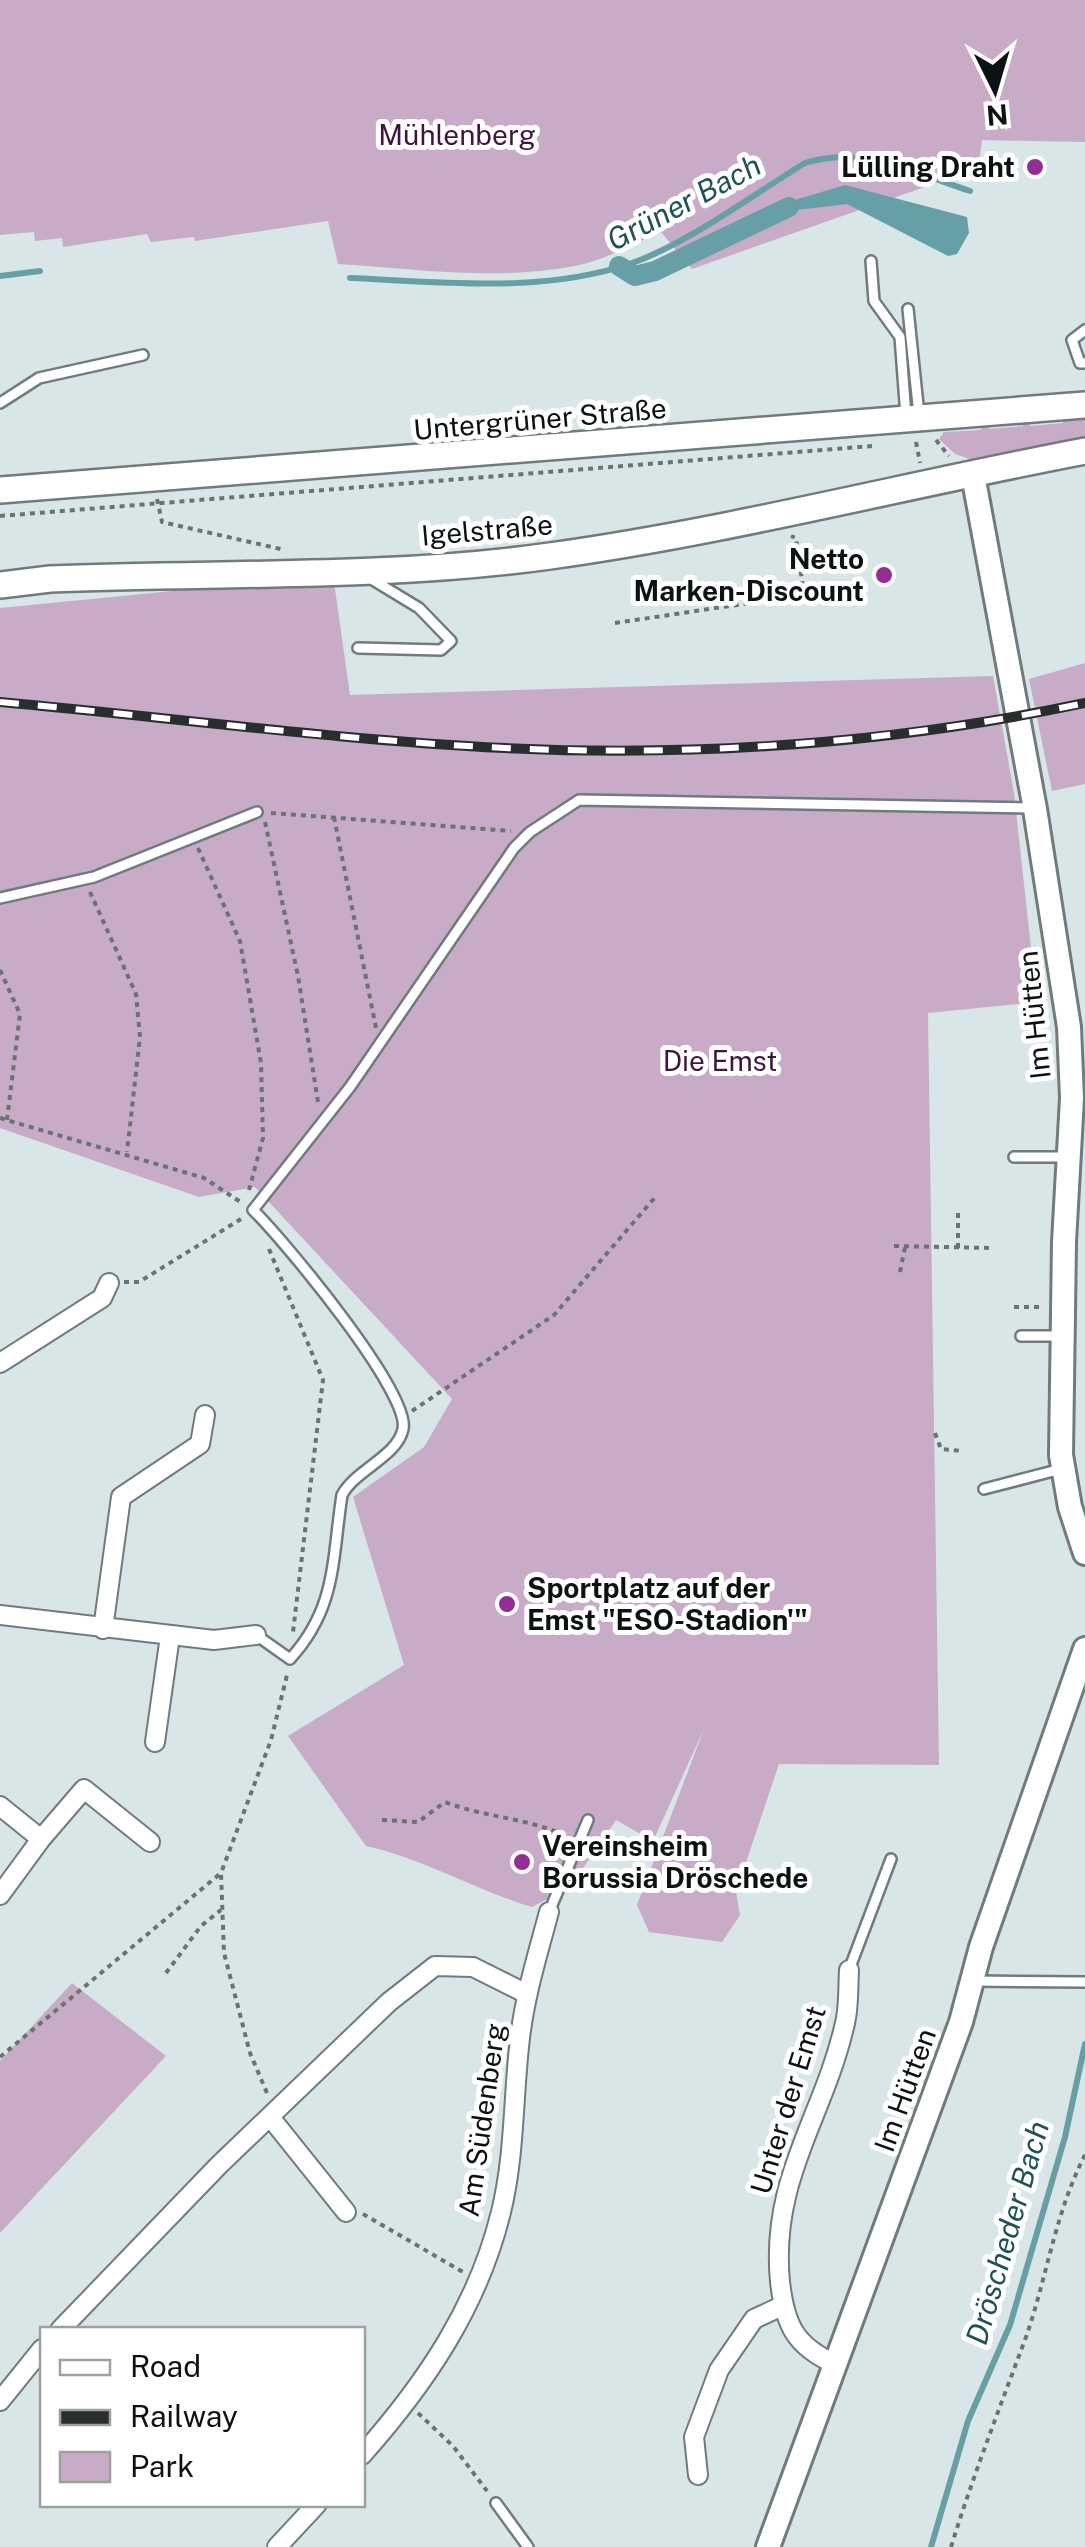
<svg xmlns="http://www.w3.org/2000/svg" width="1085" height="2547" viewBox="0 0 1085 2547" font-family="'Public Sans',sans-serif">
<rect width="100%" height="100%" fill="#d9e6e8"/>
<path fill="#c8abc6" d="M0,0H1085V142L982,140L977,178L944,169L936,183L692,269L661,232C633,244 605,260 575,266C497,281 416,269 338,264L328,221L195,241L194,237L151,242L147,234L63,247L62,238L35,241L34,232L0,235Z
M1085,414V439L975,461L955,454L939,439L944,432L981,430L980,424L988,423L989,429L1023,426V420H1029L1030,426L1063,423L1064,417Z
M333,575L350,695L993,676L1014,793L1037,1002L928,1013L939,1765L779,1764L736,1892L740,1915L722,1942L649,1932L637,1905L704,1729L653,1841L616,1820L570,1887L532,1907C472,1889 425,1859 366,1846L288,1736L404,1665L353,1497L424,1447L452,1399L255,1187L199,1197L0,1128V608Z
M1085,663V784L1052,791L1029,679Z
M72,1983L166,2056L0,2233V2061Z"/>
<path fill="#66a0a6" d="M845,185L967,217L969,233L957,254L948,256L847,204L789,211L788,202Z"/>
<g fill="none" stroke-linecap="round" stroke-linejoin="round">
<path stroke="#66a0a6" stroke-width="6" d="M0,276L40,271
M350,278C443,282 543,294 632,263C687,244 754,194 805,163C862,145 915,173 970,191
M931,2547L968,2421L1010,2325L1065,2137L1085,2044"/>
<path stroke="#66a0a6" stroke-width="20" d="M619,266L635,276L655,271L789,207"/>
<defs>
<path id="service" d="M871,261L874,301L900,337L906,416
M908,309L919,415
M1085,330L1072,340L1080,363H1085
M0,403L39,378L143,355
M358,648L441,650L451,641L419,608L368,577
M0,898L94,877L257,812
M1014,1157H1066
M1021,1336H1059
M984,1489L1061,1469
M256,1635L290,1659C337,1608 332,1559 342,1495C356,1469 397,1457 403,1429C411,1393 283,1239 253,1210L350,1087L514,848L530,832L579,800L1032,808
M549,1912L588,1820
M849,1970L891,1859
M974,1981L1085,1982
M496,2503L528,2547"/>
<path id="minor" d="M0,1363L102,1298L109,1283
M0,1615L214,1640L256,1635
M103,1629L121,1497L200,1444L205,1415
M155,1742L170,1636
M0,1806L41,1839L0,1895
M41,1839L84,1789L150,1842
M270,2117L346,2212
M60,2330L219,2165L389,2002L435,1966L473,1967L527,1994
M835,2364C795,2346 785,2325 780,2282C770,2178 824,2117 845,2023C849,2007 848,1987 849,1970
M0,2401L42,2349
M362,2455C426,2383 478,2306 501,2212C515,2155 513,2096 520,2038C525,1995 538,1953 549,1912
M698,2475L694,2437L719,2370L754,2319L782,2306
M277,2547L317,2504"/>
<path id="tertiary" d="M973,475L1035,809L1069,1027L1072,1098L1064,1242L1061,1455L1070,1507L1085,1553
M768,2547L961,2022L981,1947L1085,1649"/>
<path id="secondary" d="M0,490L1085,405
M0,585L50,579C215,572 385,579 550,556C730,531 906,485 1085,451"/>
</defs>
<use href="#service" stroke="#6f7b7c" stroke-width="14"/>
<use href="#minor" stroke="#6f7b7c" stroke-width="22"/>
<use href="#tertiary" stroke="#6f7b7c" stroke-width="28"/>
<use href="#secondary" stroke="#6f7b7c" stroke-width="30"/>
<path stroke="#6a7374" stroke-width="4" stroke-dasharray="5 5" stroke-linecap="butt" d="M936,440L949,456
M916,442L920,463
M157,499L162,522L285,550
M0,516L872,446
M615,623L804,595L796,538L791,536
M271,813L511,831
M334,817L376,1028
M265,822L298,976L318,1102
M198,848L240,941L261,1063L263,1138L249,1190
M90,892L136,994L140,1037L127,1152
M0,970L20,1014L7,1120
M0,1118L204,1178L242,1203
M894,1246L992,1248
M958,1248V1210
M269,1249L323,1380L293,1632
M900,1272L905,1247
M124,1282H139L241,1219
M1014,1307H1043
M412,1411L554,1315L657,1195
M935,1433L941,1449L963,1451
M382,1820L418,1822L445,1802C484,1817 519,1817 557,1832L551,1856L558,1860
M166,1973L201,1926L221,1910
M0,2057L221,1873
M267,2093L250,2053L224,1953L221,1873L271,1740L288,1671
M363,2214L463,2272
M418,2413L453,2446L487,2491
M951,2547C973,2476 1000,2407 1026,2337C1047,2277 1055,2213 1085,2155"/>
<use href="#service" stroke="#fff" stroke-width="9"/>
<use href="#minor" stroke="#fff" stroke-width="18"/>
<use href="#tertiary" stroke="#fff" stroke-width="22"/>
<use href="#secondary" stroke="#fff" stroke-width="25"/>
<defs>
<path id="rail" d="M0,702C168,717 336,740 505,748C698,757 896,743 1085,703"/>
</defs>
<use href="#rail" stroke="#282e2f" stroke-width="10"/>
<use href="#rail" stroke="#fff" stroke-width="6" stroke-dasharray="19" stroke-linecap="butt"/>
</g>
<g fill="#942e94" stroke="#fff" stroke-width="4">
<circle cx="1035" cy="167" r="10"/>
<circle cx="884" cy="575" r="10"/>
<circle cx="507" cy="1604" r="10"/>
<circle cx="522" cy="1862" r="10"/>
</g>
<g text-anchor="middle" stroke-width="10" stroke-linejoin="round" paint-order="stroke">
<g font-size="28" fill="#411540" stroke="#fff">
<text x="457" y="145">Mühlenberg</text>
<text x="720" y="1071">Die Emst</text>
</g>
<g font-size="28" font-weight="bold" fill="#0c1111" stroke="#fff" text-anchor="end">
<text x="1015" y="177">Lülling Draht</text>
<text x="864" y="569">Netto<tspan x="864" dy="32">Marken-Discount</tspan></text>
<text x="527" y="1598" text-anchor="start">Sportplatz auf der<tspan x="527" dy="32">Emst "ESO-Stadion'"</tspan></text>
<text x="542" y="1856" text-anchor="start">Vereinsheim<tspan x="542" dy="32">Borussia Dröschede</tspan></text>
</g>
<g font-size="28" fill="#0c1111" stroke="#fff">
<text transform="translate(540 419) rotate(-5)" y="10">Untergrüner Straße</text>
<text transform="translate(487 530) rotate(-5)" y="10">Igelstraße</text>
<text transform="translate(1034 1015) rotate(-96)" y="10">Im Hütten</text>
<text transform="translate(905 2090) rotate(-70)" y="10">Im Hütten</text>
<text transform="translate(788 2100) rotate(-73)" y="10">Unter der Emst</text>
<text transform="translate(482 2120) rotate(-82)" y="10">Am Südenberg</text>
</g>
<g font-size="30" font-style="italic" fill="#1e5256" stroke="#fff">
<text transform="translate(684 203) rotate(-28)" y="10">Grüner Bach</text>
<text transform="translate(1008 2233) rotate(-74)" y="10">Dröscheder Bach</text>
</g>
</g>
<rect x="40" y="2327" width="325" height="180" fill="#ffffff" stroke="#9ea0a0" stroke-width="2.5"/>
<rect x="60" y="2360" width="50" height="15" fill="#ffffff" stroke="#9ea0a0" stroke-width="2.5"/>
<text x="130" y="2377" font-size="30" fill="#0c1111">Road</text>
<rect x="60" y="2410" width="50" height="15" fill="#282e2f" stroke="#9ea0a0" stroke-width="2.5"/>
<text x="130" y="2427" font-size="30" fill="#0c1111">Railway</text>
<rect x="60" y="2452" width="50" height="30" fill="#c8abc6" stroke="#9ea0a0" stroke-width="2.5"/>
<text x="130" y="2477" font-size="30" fill="#0c1111">Park</text>
<g transform="translate(995 90) rotate(175)" stroke="#ffffff" stroke-width="8" paint-order="stroke">
<path d="M0-8L18 38L0 25L-18 38Z" fill="#0c1111"/>
<text y="-15" font-size="28" font-weight="bold" text-anchor="middle" fill="#0c1111">N</text>
</g>
</svg>
